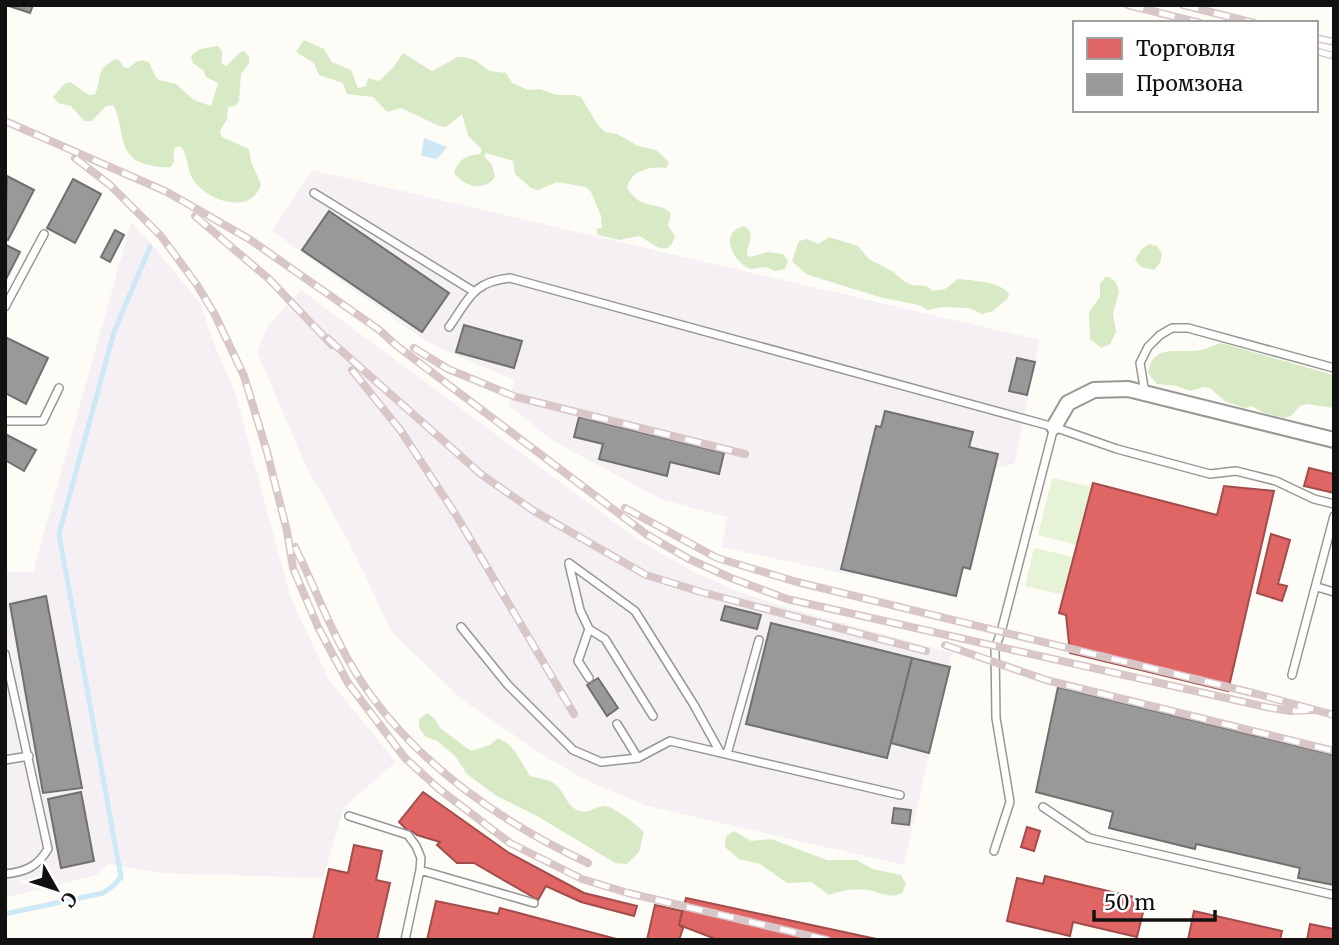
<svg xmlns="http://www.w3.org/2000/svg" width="1339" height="945" viewBox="0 0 1339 945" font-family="Merriweather,serif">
<rect width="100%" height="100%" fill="#fdfcf7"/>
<path fill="#f5f0f3" d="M312,170L1039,340L1015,463L994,469L956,596L853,571L855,576L721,547L728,517L663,500L553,441L509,405L514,380L451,353L421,338L272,231Z
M131,223L149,241L201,304L212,339L235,392L290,596L329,680L396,762L344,807L323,878L159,873L108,864L97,875L5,898V572H33Z
M301,290L640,541L692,571L739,592L792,609L952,653L904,865L647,806L592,783L549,759L461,699L391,631L351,546L305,464L257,352L267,327Z"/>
<path fill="#e7f3d7" d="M1052,478L1092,487L1077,545L1038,535Z
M1034,548L1074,557L1064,595L1025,586Z"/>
<path fill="#d8eac5" d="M304,40L324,49L332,62L351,70L358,88L366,86L368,78L379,81L393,68L403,53L432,71L458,57H463L475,60L489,71L506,73L512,83L528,90L540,89L557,95H575L581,97L597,124L605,132L617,134L638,146L656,150L669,162L666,168C650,166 631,170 627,188C644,214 660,199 671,214L668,226L675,236C668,261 652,242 639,236L619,240L598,235L596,229L602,228L601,216L591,192L586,187L557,182L538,190L531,188L515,174L513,161L486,153L484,156L492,165L495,177C485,192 464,187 454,173C458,160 466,155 480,154L482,150L468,135L462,114L446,127L439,126L401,108L387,112L373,97L347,94L343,83L319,75L314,63L296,52Z
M218,46L222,51V64L227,66L240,52L245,51L249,57V63L241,74L239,101L235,106L228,107L227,119L220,131L222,137L249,149L251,162L261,184C252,216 208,201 194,181C186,170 189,154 180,146L174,148V161L171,167C160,168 152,166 142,163C116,153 125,125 113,105L106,106L92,121H84L71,106L58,103L53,97L64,84L70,82L89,95L95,94C103,76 94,70 116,59L121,62L123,67L129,68C135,62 139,58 149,62L155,76L159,80L176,84L194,100L211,106L218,83L206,77L204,71L193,63L191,56L200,49Z
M744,226C757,234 747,243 747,255L751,257L767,252L783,254L788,261L785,269L775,271L766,267L750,269C733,262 718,232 744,226Z
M829,237L858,246L869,259L892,271L905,282L913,285L926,286L933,291L945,289L958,279C976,281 997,281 1009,293L1008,298L993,311L982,314L969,308L943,307L928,310L919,305L879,297L806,274L792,261L799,241L807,239L818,244Z
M1149,244L1157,246L1162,253L1160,263L1154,270L1141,267L1135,260L1141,250Z
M1105,277H1109L1116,282L1119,291L1113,314L1116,332L1110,344L1101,348L1090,339L1089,312L1100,297V284Z
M1221,343L1334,375V408L1307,404L1300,406L1291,416L1284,418L1264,413L1252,406L1245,408L1226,402L1210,388L1204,387L1190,391L1177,386L1157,384L1148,373C1153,345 1172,352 1193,351C1202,351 1212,346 1221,343Z
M427,713L435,719L440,728L471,751L490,745L498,738C516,746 520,761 530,776C539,779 550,779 556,785C565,792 566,805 577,810C588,815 592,808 603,806C613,805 637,825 644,832L639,852L627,864L615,863L537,816L495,795L467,774L455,756L437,741L426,737L419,728V719Z
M734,831L751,841L771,839L827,860H856L873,869L901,875L906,884L902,893C889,899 882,893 869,890C856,888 841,890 829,895L811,882L787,883L760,864L739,859L725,847L726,836Z"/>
<path fill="#cde8f7" d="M424,138L447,147L437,159L421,156Z"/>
<path fill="#e06666" stroke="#a24c4c" stroke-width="2" d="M1309,468L1334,474V493L1304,486Z
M1093,483L1217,515L1224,486L1274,491L1228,691L1070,653L1066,615L1059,613Z
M1271,534L1290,540L1278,584L1287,586L1282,601L1257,593Z
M423,792L509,853L584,893L637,906L634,916L581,902L546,886L538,900L474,863H457L437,845L440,842L417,835L412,831L410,833L399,822Z
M1027,827L1040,831L1034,851L1021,847Z
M354,845L382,851L376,880L390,883L377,940H313L329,869L348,873Z
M1045,876L1146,900L1137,937L1073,922L1070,936L1007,921L1017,878L1043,884Z
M686,898L881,940H718L679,925Z
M436,901L498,914L500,908L620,940H427Z
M655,905L682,911L679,925L683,928L679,940H647Z
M1194,911L1282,931L1280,940H1188Z
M1310,924L1334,929V940H1307Z"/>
<path fill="#999" stroke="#707070" stroke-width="2" d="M6,5H33L30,13Z
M7,176L34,190L8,240L5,239Z
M73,179L101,194L75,243L47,228Z
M329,211L449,293L422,332L302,250Z
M115,230L124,235L110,262L101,257Z
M6,245L20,252L5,281V247Z
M464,325L522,341L514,368L456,352Z
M5,337L48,358L26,404L5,393Z
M1017,358L1035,362L1027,395L1009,391Z
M885,411L973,432L969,447L998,454L970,569L963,567L956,596L841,569L876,426L881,427Z
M579,417L724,453L719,474L670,462L667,476L599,459L603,444L574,437Z
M5,434L36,450L24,471L5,460Z
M46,596L82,788L43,793L10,604Z
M725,606L761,615L757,629L721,620Z
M771,623L912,658L887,758L746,724Z
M912,658L950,667L929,753L891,743Z
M598,678L618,708L607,716L587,685Z
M1058,687L1334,755V885L1298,878L1300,868L1196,844L1195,849L1109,828L1113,812L1036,792Z
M81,792L94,861L61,868L48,799Z
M894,808L911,810L909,825L892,823Z"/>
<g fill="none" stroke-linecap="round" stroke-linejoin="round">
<path stroke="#cde8f7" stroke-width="5" d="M5,914L103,893L113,886L121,877L59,534L114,332L150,247"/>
<defs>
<path id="lane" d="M314,193L473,291
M5,307L44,234
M449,327C469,299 472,282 510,278L1054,427L1117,449L1210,474L1236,471L1276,481L1314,499L1334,504
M1145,393L1140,363L1148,347L1160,335L1172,328H1188L1334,368
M5,421H43L59,388
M569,563L635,611L694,705L720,752
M569,564L580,610L589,629L578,661L589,678
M1317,587L1334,592
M461,627L508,685L573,750L601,762L638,758L670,741L900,795
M589,629L605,639L653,716
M5,654L48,849C37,867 25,872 5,874
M1292,675L1334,516
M617,724L638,758
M727,754L759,640
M5,760L29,756
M1043,807L1089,838L1334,895
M349,816L408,835L416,846L421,858L420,870L405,940
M994,851L1010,802L996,718L995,648L1001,632L1054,427
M420,870L534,903"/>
<path id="street" d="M1054,427L1068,403L1094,390L1128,389L1334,440"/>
</defs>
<use href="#lane" stroke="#979795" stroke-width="10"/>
<use href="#street" stroke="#979795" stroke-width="18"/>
<use href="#lane" stroke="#fffffe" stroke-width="7"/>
<use href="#street" stroke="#fffffe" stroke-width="14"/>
<defs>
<path id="rail" d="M1128,5L1200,23
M1183,5L1254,23
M1316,38L1334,42
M1316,51L1334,56
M5,121L167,192L249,239L378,329L397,346L646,534L687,558L731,578L787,599L1266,707L1290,711L1313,710
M75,158L110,185L161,236L197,285L215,315L244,376L267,452L287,531L293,568L318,627L348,683L405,758L439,789L510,843L582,879L628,893L827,940
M195,216L269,279L332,345
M327,338L482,475L534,511L646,575L701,592L926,651
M414,348L448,369L516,397L745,454
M352,370L401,431L456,515L574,714
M625,508L717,558L797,582L1257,694L1334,715
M295,547C319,596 337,649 370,694C423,768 506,825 588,863
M945,645L1046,680L1334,751"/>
</defs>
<use href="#rail" stroke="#d9c6c7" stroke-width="8"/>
<use href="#rail" stroke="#fff" stroke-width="5" stroke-dasharray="16" stroke-linecap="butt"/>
</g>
<rect width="1339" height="945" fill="none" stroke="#111111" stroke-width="14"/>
<rect x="1073" y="21" width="245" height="91" fill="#ffffff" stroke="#a0a0a0" stroke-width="2"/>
<rect x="1087" y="38" width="35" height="21" fill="#e06666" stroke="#a0a0a0" stroke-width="2"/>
<text x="1136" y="56" font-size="21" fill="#111111">Торговля</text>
<rect x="1087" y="74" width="35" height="21" fill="#999999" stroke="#a0a0a0" stroke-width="2"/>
<text x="1136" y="91" font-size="21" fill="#111111">Промзона</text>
<g transform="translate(56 889) rotate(129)" stroke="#ffffff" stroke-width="5" paint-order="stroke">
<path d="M0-5L12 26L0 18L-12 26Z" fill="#111111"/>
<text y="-10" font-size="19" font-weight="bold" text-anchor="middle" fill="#111111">С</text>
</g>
<path d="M1094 910v10h121v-10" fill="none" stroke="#111111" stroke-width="3.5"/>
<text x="1104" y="910" font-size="21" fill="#111111" stroke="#ffffff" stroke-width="5" paint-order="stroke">50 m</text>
</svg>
